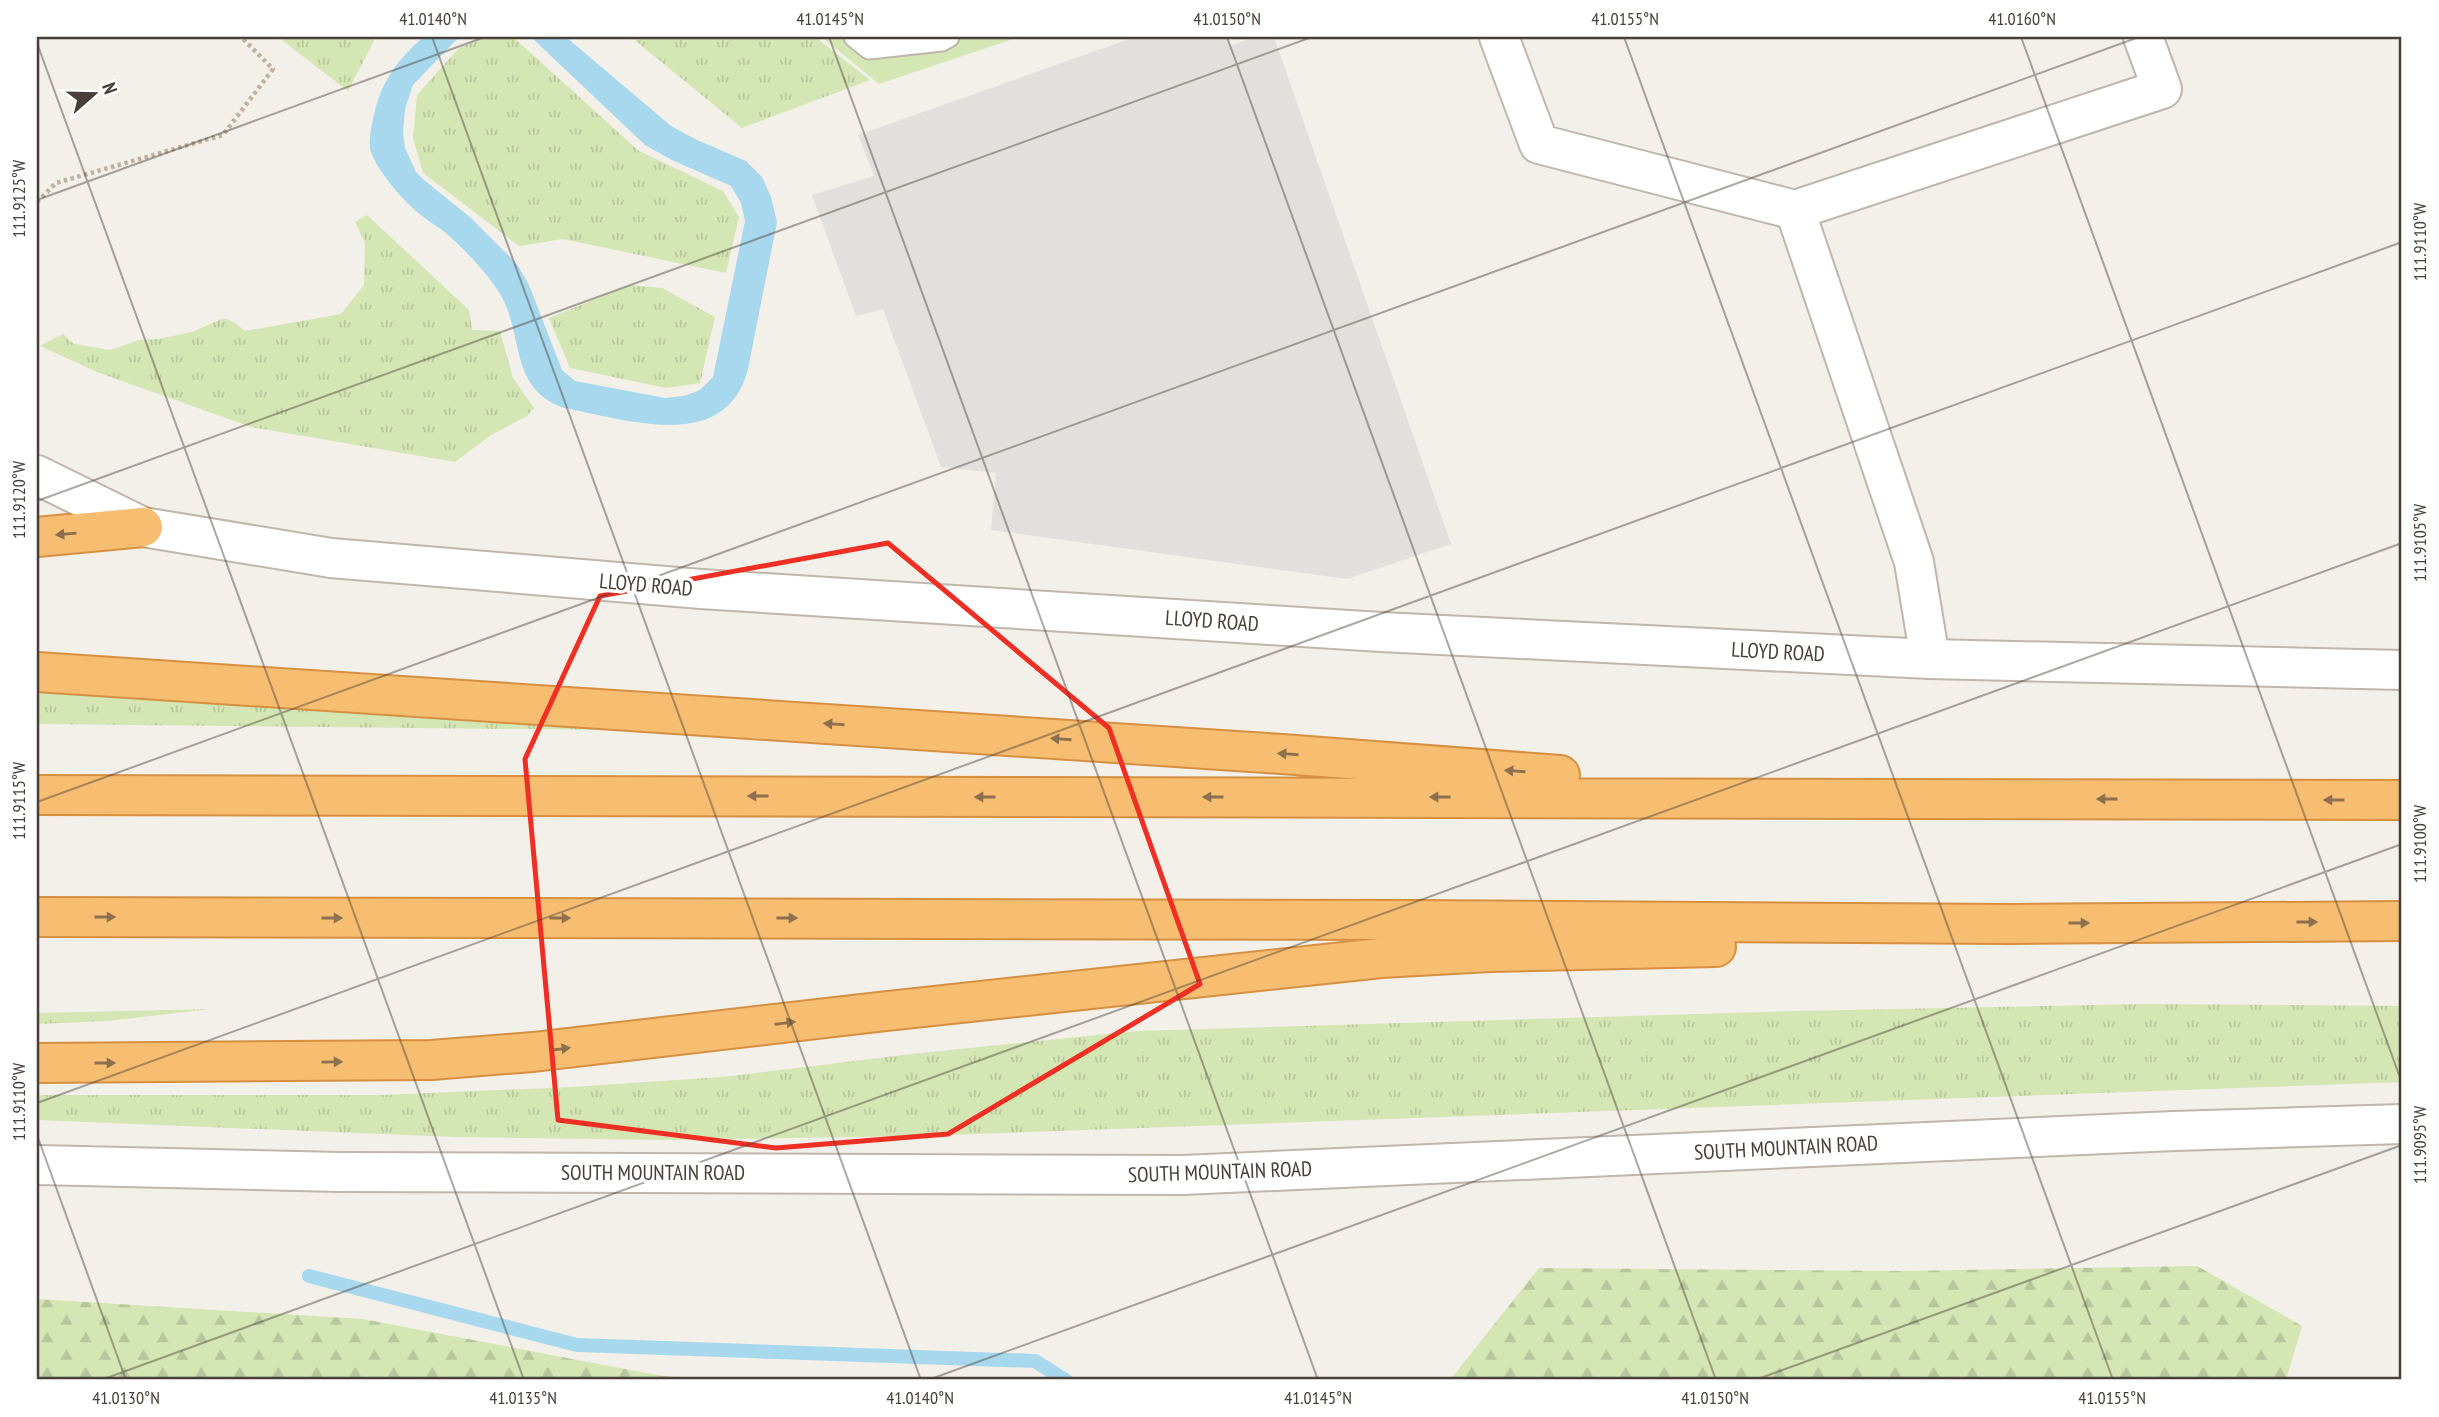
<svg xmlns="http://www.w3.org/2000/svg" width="2439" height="1417" viewBox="0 0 2439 1417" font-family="'PT Sans Narrow',sans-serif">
<defs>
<pattern id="grass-tufts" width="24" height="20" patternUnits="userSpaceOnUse" patternTransform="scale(1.75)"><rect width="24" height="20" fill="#d4e6b4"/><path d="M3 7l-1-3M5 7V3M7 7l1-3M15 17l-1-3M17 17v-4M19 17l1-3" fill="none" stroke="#b7c69c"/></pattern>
<pattern id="forest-firs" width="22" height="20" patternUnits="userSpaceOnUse" patternTransform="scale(1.75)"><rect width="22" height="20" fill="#d4e6b4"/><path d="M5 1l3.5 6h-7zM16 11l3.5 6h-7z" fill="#b7c69c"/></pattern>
</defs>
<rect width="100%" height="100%" fill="#f3efe9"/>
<path fill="url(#grass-tufts)" d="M278,37H376L348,91Z
M487,37H513L639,151L723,191L739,217L726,273L563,239L519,246L423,173L413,138L417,95L459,48Z
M631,37H815L870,80L742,128Z
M367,215L469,310L472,330L500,331L513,378L534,408L527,416L491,435L455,462L251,427L97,372L40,346L63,334L74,344L110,350L139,340L158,339L192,332L224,318L235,323L245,331L341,314L364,285L365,243L355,222Z
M630,285L662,288L715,317L700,383L666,388L570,368L549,318Z
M37,692L209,696L619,717L618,730L37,724Z
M2145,1004L2402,1006V1082L919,1136L665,1140L455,1137L37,1120V1095H382L571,1087L722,1077L911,1054L1137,1031L1796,1011Z
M210,1009L108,1021L37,1024V1013Z"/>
<path fill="url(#forest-firs)" d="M2197,1266L2302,1326L2286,1380H1450L1539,1268L1900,1271Z
M37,1299L363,1319L662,1376L732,1380H37Z"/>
<path fill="#d4e6b4" d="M822,37H1019L879,84Z"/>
<path fill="#e2e0dd" d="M1135,37H1227L1231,46L1254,37H1274L1451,544L1347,579L991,530L996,473L941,467L883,309L856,316L812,195L874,176L858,135Z"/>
<path fill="#a8d8ed" d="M423,37H461L455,41L413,85L405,109L403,133L405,148L416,172L424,180L471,218L517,264L529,285L562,370L575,381L665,398L684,396L700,390L713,377L745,221L741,203L731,186L672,160L645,145L531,37H566L671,126L697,140L746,161L762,177L771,197L777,222L748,369C726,455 626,419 564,408C506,387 526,331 497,289C484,270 465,250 447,234C439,227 429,222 421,215C405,203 374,168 370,148C369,137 372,122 375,111C382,80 400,58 423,37Z"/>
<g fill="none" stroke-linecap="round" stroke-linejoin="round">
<path stroke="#a8d8ed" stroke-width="14" d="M309,1276L577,1345L1035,1361L1065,1380"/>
<defs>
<path id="service" d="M854,37L869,49L942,41L949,37"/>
<path id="minor" d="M1499,37L1539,144L1795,210L2162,89L2143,37
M1795,210L1914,562L1930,659"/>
<path id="tertiary" d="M37,475L143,527L331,558L701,589L1381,632L1930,659L2402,670
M37,1165L339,1172L1183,1175L2174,1131L2402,1124"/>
<path id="motorway" d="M37,537L143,527
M37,672L1282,754L1560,775
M37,795L2402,800
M37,917L1416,920L2011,924L2402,921
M37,1063L431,1060L533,1052L878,1012L1381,958L1490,952L1716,947"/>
</defs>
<use href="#service" stroke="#bfb6ac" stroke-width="23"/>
<use href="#minor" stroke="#bfb6ac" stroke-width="42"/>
<use href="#tertiary" stroke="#bfb6ac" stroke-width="42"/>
<use href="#motorway" stroke="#d69041" stroke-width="42"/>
<path stroke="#c0b09e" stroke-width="4.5" stroke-dasharray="3.5 3.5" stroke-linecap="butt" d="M37,202L56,183L223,135L273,69L241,37"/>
<use href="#service" stroke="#fff" stroke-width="19"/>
<use href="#minor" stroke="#fff" stroke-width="38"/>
<use href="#tertiary" stroke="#fff" stroke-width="38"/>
<use href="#motorway" stroke="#f7bd71" stroke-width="38"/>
</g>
<defs><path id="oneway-solid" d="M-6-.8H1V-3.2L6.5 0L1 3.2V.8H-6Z" transform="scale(1.75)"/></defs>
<g fill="#8d714f">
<use href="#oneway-solid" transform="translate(66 534) rotate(175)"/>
<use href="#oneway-solid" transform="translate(834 724) rotate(-176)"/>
<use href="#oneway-solid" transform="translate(1061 739) rotate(-176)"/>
<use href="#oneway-solid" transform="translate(1288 754) rotate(-176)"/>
<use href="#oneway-solid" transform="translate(1515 771) rotate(-176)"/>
<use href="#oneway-solid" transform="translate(758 796) rotate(-180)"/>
<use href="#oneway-solid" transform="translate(985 797) rotate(-180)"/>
<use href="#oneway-solid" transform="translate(1213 797) rotate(-180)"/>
<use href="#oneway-solid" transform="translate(1440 797) rotate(-180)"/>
<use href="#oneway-solid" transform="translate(2107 799) rotate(-180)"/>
<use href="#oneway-solid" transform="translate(2334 800) rotate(-180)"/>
<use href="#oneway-solid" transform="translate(105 917)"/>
<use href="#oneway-solid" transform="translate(332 918)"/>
<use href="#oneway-solid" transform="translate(560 918)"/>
<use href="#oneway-solid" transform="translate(787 918)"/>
<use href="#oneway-solid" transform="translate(2307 922)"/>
<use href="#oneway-solid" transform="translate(2079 923)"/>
<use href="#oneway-solid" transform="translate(785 1023) rotate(-7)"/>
<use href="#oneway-solid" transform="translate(560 1049) rotate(-7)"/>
<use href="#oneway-solid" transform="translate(332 1062) rotate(-1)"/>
<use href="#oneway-solid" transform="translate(105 1063)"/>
</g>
<path fill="none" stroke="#ef2f24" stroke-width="5" stroke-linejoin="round" d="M888,543L1109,728L1200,984L948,1134L776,1148L558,1120L525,759L600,596Z"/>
<path fill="none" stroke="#473f38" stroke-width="2" stroke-opacity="0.45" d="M432,37L921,1380M829,37L1318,1380M1227,37L1716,1380M1624,37L2113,1380M2021,37L2402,1083M37,43L524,1380M37,200L485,37M37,501L1312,37M37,802L2139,37M37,1103L2402,242M37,1135L126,1380M101,1380L2402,543M928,1380L2402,844M1755,1380L2402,1145"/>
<g text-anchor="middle" stroke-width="7" stroke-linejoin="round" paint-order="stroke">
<g font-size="21" fill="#473f38" stroke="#fff">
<text transform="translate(646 585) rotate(5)" y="7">LLOYD ROAD</text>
<text transform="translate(1212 621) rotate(4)" y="7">LLOYD ROAD</text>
<text transform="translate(1778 652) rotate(3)" y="7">LLOYD ROAD</text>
<text transform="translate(1786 1148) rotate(-3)" y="7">SOUTH MOUNTAIN ROAD</text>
<text transform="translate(1220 1172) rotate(-2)" y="7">SOUTH MOUNTAIN ROAD</text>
<text x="653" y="1180">SOUTH MOUNTAIN ROAD</text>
</g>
</g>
<rect width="2439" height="1417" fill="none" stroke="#ffffff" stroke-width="77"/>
<g transform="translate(94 94) rotate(70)" stroke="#ffffff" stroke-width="5" paint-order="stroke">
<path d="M0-5L12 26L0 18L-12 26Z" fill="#473f38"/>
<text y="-10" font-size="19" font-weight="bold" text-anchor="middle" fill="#473f38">N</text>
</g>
<rect x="38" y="38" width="2362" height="1340" fill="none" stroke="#473f38" stroke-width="2.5"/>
<g font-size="18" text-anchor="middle" fill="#473f38">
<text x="433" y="25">41.0140°N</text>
<text x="830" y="25">41.0145°N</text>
<text x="1227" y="25">41.0150°N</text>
<text x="1625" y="25">41.0155°N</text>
<text x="2022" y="25">41.0160°N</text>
<text transform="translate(19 199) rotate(-90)" y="6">111.9125°W</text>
<text transform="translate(2420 242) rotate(-90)" y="6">111.9110°W</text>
<text transform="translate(19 500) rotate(-90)" y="6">111.9120°W</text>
<text transform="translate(2420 543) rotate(-90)" y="6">111.9105°W</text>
<text transform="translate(19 801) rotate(-90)" y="6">111.9115°W</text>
<text transform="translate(2420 844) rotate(-90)" y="6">111.9100°W</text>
<text transform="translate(19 1102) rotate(-90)" y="6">111.9110°W</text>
<text transform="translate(2420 1145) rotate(-90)" y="6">111.9095°W</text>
<text x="126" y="1404">41.0130°N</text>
<text x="523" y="1404">41.0135°N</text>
<text x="920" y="1404">41.0140°N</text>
<text x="1318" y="1404">41.0145°N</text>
<text x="1715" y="1404">41.0150°N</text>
<text x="2112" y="1404">41.0155°N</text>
</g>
</svg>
